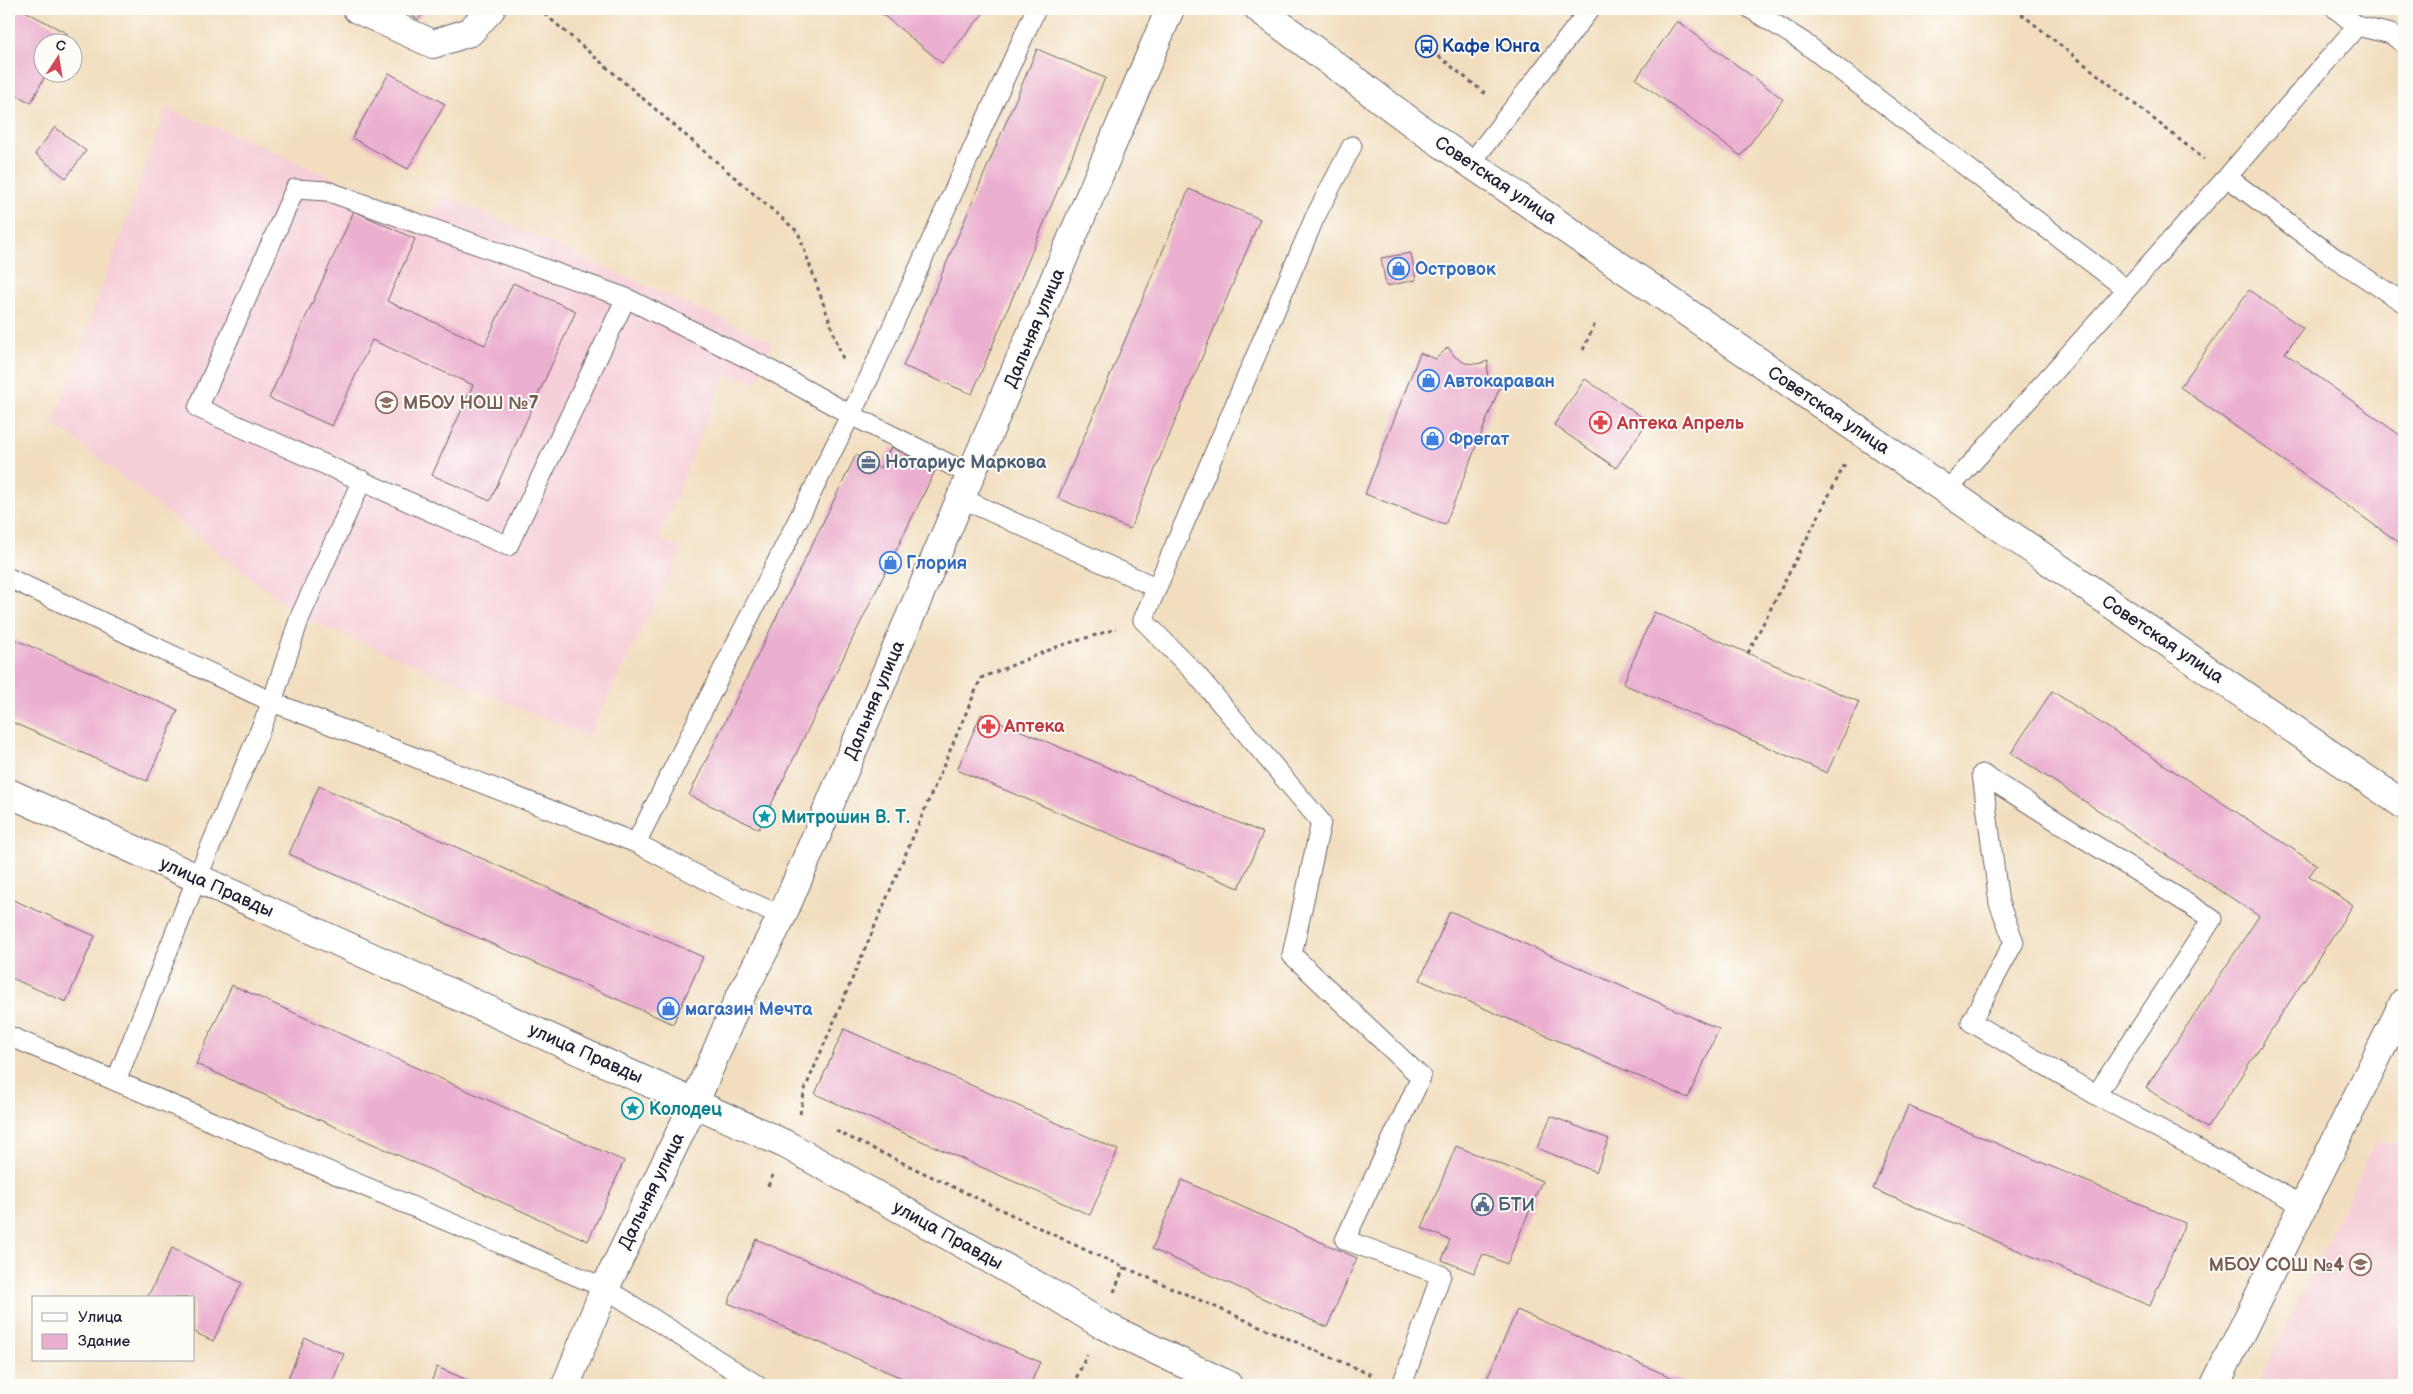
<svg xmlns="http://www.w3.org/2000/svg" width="2413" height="1394" viewBox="0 0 2413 1394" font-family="'Balsamiq Sans',sans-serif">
<rect width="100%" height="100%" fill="#fdfcf7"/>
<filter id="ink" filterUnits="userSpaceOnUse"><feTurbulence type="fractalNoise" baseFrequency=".02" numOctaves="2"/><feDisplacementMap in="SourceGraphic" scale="10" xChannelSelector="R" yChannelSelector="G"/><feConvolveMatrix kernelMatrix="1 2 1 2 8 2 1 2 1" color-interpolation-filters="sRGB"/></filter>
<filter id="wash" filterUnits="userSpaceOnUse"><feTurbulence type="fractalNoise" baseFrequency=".0096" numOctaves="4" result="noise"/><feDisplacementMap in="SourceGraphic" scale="20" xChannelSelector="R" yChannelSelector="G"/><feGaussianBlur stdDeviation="1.12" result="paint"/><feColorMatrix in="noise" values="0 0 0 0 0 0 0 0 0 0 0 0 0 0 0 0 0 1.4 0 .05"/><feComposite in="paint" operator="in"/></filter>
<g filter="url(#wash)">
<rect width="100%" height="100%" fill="#f2debf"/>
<path fill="#f6cfd8" d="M166,109L225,131L428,219L442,195L772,342L757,382L725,375L658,540L682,549L588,737L300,617L53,423Z
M2375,1141L2404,1144V1385H2258Z"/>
<g id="blocks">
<path fill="#ebafcf" d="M9,9H21L68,34L63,42H42V72H47L31,103L9,91Z
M403,9H426L418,20Z
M876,9H987L942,63Z
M1677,21L1783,99L1741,156L1636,79Z
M1037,49L1105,78L972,394L903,366Z
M389,73L445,104L408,169L352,138Z
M55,127L86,151L66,178L35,154Z
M1189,189L1260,219L1130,529L1058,498Z
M354,211L415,239L387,301L485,345L513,283L576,311L490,501L432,475L473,385L372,340L332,426L269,398Z
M1411,253L1416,280L1386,286L1381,258Z
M2249,290L2303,328L2285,353L2404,438V546L2180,387Z
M1448,347L1454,356L1465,363L1477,364L1488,361L1487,379L1501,384L1445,525L1365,494L1420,353L1436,359Z
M1585,379L1648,421L1616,468L1554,425Z
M891,447L936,469L759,829L689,795L856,455L880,468Z
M1654,612L1859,702L1827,773L1623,684Z
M9,637L178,710L147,781L9,721Z
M2052,691L2317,865L2309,876L2353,905L2207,1128L2146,1088L2259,916L2011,753Z
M981,714L1263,833L1239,888L957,770Z
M319,786L703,957L673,1024L289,854Z
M9,898L95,936L66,1002L9,977Z
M1450,911L1719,1029L1688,1098L1420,980Z
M232,985L624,1161L588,1241L196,1064Z
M844,1029L1118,1150L1090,1215L815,1094Z
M1908,1106L2185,1223L2150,1306L1873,1189Z
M1551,1116L1609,1139L1596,1172L1537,1148Z
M1456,1146L1542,1181L1507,1264L1483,1254L1474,1273L1442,1260L1450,1240L1422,1228Z
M1182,1180L1357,1258L1327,1327L1152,1249Z
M756,1239L1040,1362L1030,1385H918L728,1303Z
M172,1248L242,1283L213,1341L194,1332V1298H147Z
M1517,1310L1689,1385H1484Z
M305,1338L344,1354L331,1385H292L286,1383Z
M437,1367L479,1385H430Z"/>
</g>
</g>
<g filter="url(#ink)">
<use href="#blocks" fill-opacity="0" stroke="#6b6469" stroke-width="1"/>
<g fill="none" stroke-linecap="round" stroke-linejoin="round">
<defs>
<path id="lane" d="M1751,9L1802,41L2126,289
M2357,26L2391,34L2404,44
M1352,146L1315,217L1143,620L1196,674L1321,822L1292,955L1421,1077L1345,1240L1441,1275L1402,1385
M1471,163L1590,9
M2227,177L2335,258L2404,303
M626,298L327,191L295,189L198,408L508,546L626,298L763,366L851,415L971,475
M1947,491L2227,177L2357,26L2336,9
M961,498L1157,588
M9,578L272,702L636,843L737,896L782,916
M636,843L869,378L1036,9
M9,1036L605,1288L757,1385
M116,1081L197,878L272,702L300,617L362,480
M2096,1095L1971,1022L2014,942L1999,903L1982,774L2212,919L2096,1095L2304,1206"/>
<path id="street" d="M357,9L433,44L470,32L491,9
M9,793L787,1145L1059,1298L1101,1324L1228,1385
M566,1385L605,1288L695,1102L738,1001L782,916L1170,9
M2215,1385L2404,1002"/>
<path id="secondary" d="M1259,9L1426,133L2404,805"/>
</defs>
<use href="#lane" stroke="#6b6469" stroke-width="21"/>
<use href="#street" stroke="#6b6469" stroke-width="30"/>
<use href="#secondary" stroke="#6b6469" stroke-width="30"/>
<path stroke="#6b6469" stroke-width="3" stroke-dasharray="4 4" stroke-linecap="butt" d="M539,9L798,232L844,362
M2015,9L2204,159
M1426,46L1486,94
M1583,350L1596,321
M1748,653L1846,462
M800,1114L805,1089L981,678L1059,646L1116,629
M836,1131L1094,1254L1374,1376
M768,1186L773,1175
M1114,1292L1124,1267
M1073,1385L1087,1355"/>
<use href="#lane" stroke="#fff" stroke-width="19"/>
<use href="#street" stroke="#fff" stroke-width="28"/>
<use href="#secondary" stroke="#fff" stroke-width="28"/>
</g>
</g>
<defs>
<symbol id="bus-ring" viewBox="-11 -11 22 22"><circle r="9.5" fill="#fdfcf7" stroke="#1a4fb4" stroke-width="1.5"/><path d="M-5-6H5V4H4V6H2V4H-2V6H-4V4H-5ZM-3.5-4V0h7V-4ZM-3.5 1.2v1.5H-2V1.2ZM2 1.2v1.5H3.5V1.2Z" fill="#1a4fb4"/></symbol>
<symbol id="shop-ring" viewBox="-11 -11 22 22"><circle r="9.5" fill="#fdfcf7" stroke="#3f7fe0" stroke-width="1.5"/><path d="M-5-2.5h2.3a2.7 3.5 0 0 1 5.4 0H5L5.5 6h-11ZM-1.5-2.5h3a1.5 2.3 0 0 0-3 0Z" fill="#3f7fe0"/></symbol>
<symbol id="school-ring" viewBox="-11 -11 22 22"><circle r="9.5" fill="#fdfcf7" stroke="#8d6e63" stroke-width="1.5"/><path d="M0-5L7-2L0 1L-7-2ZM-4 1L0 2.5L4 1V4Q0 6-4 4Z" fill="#8d6e63"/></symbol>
<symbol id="pharmacy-ring" viewBox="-11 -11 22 22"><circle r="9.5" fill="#fdfcf7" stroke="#e0444e" stroke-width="1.5"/><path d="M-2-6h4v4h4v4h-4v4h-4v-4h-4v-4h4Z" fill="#e0444e"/></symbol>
<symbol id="office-ring" viewBox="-11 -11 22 22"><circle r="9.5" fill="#fdfcf7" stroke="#5c6f8a" stroke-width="1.5"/><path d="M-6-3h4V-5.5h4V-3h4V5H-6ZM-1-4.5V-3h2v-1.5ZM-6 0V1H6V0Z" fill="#5c6f8a"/></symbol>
<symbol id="sight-ring" viewBox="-11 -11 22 22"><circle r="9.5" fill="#fdfcf7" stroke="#0f9aa8" stroke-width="1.5"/><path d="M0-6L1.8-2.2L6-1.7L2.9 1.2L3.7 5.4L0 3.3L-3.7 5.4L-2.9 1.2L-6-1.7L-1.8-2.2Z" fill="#0f9aa8"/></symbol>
<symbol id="civic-ring" viewBox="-11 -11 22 22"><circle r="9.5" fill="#fdfcf7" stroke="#5c6f8a" stroke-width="1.5"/><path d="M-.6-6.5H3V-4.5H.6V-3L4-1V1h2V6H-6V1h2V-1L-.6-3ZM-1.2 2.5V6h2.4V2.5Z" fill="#5c6f8a"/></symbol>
</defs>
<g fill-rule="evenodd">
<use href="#bus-ring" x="1414" y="34" width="25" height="25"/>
<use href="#shop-ring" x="1386" y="256" width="25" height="25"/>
<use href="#shop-ring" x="1416" y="368" width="25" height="25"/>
<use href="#school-ring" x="374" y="390" width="25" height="25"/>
<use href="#pharmacy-ring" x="1588" y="410" width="25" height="25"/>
<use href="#shop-ring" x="1420" y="426" width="25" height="25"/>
<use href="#office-ring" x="856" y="450" width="25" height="25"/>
<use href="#shop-ring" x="878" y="550" width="25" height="25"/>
<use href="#pharmacy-ring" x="976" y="714" width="25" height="25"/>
<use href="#sight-ring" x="752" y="804" width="25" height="25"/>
<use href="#shop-ring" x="656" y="996" width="25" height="25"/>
<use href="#sight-ring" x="620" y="1096" width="25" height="25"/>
<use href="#civic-ring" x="1470" y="1192" width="25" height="25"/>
<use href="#school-ring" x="2348" y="1252" width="25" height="25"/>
</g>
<g text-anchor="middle" stroke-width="4" stroke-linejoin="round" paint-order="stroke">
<g font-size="18" font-weight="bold" fill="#164399" stroke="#fdfcf7" text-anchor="start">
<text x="1442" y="52">Кафе Юнга</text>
</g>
<g font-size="18" fill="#22223b" stroke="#fdfcf7">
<text transform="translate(1496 180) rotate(34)" y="6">Советская улица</text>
<text transform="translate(1034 328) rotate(-67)" y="6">Дальняя улица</text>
<text transform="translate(1829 410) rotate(34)" y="6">Советская улица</text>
<text transform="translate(2163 639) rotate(34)" y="6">Советская улица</text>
<text transform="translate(874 700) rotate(-67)" y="6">Дальняя улица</text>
<text transform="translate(217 887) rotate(24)" y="6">улица Правды</text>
<text transform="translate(586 1053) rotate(24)" y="6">улица Правды</text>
<text transform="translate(651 1191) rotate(-64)" y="6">Дальняя улица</text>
<text transform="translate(948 1235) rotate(29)" y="6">улица Правды</text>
</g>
<g font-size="18" font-weight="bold" fill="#366cbe" stroke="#fdfcf7" text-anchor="start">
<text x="1415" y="275">Островок</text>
<text x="1444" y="387">Автокараван</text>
<text x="1449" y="445">Фрегат</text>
<text x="906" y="569">Глория</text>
<text x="685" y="1015">магазин Мечта</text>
</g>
<g font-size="18" font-weight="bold" fill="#785e54" stroke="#fdfcf7" text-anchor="start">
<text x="403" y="409">МБОУ НОШ №7</text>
<text x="2344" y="1271" text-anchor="end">МБОУ СОШ №4</text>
</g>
<g font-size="18" font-weight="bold" fill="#be3a42" stroke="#fdfcf7" text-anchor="start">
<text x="1617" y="429">Аптека Апрель</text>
<text x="1004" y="732">Аптека</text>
</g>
<g font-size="18" font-weight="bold" fill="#4e5e75" stroke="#fdfcf7" text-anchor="start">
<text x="885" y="468">Нотариус Маркова</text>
<text x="1498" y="1211">БТИ</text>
</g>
<g font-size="18" font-weight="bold" fill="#0d838f" stroke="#fdfcf7" text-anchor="start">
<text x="781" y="823">Митрошин В. Т.</text>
<text x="649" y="1115">Колодец</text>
</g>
</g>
<rect width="2413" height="1394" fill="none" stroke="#fdfcf7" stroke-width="30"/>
<rect x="32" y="1296" width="162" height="65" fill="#fdfcf7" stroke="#a5a5ac"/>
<rect x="42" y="1313" width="25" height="8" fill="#ffffff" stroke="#a5a5ac"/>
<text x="78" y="1322" font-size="15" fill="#22223b">Улица</text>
<rect x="42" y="1334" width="25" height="15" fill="#ebafcf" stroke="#a5a5ac"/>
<text x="78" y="1346" font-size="15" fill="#22223b">Здание</text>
<g transform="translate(58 58) rotate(12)"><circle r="24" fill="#fdfcf7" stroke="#a5a5ac"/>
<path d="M0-4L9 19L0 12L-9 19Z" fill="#d1495b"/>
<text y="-8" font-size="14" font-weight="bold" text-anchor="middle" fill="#22223b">С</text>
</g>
</svg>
